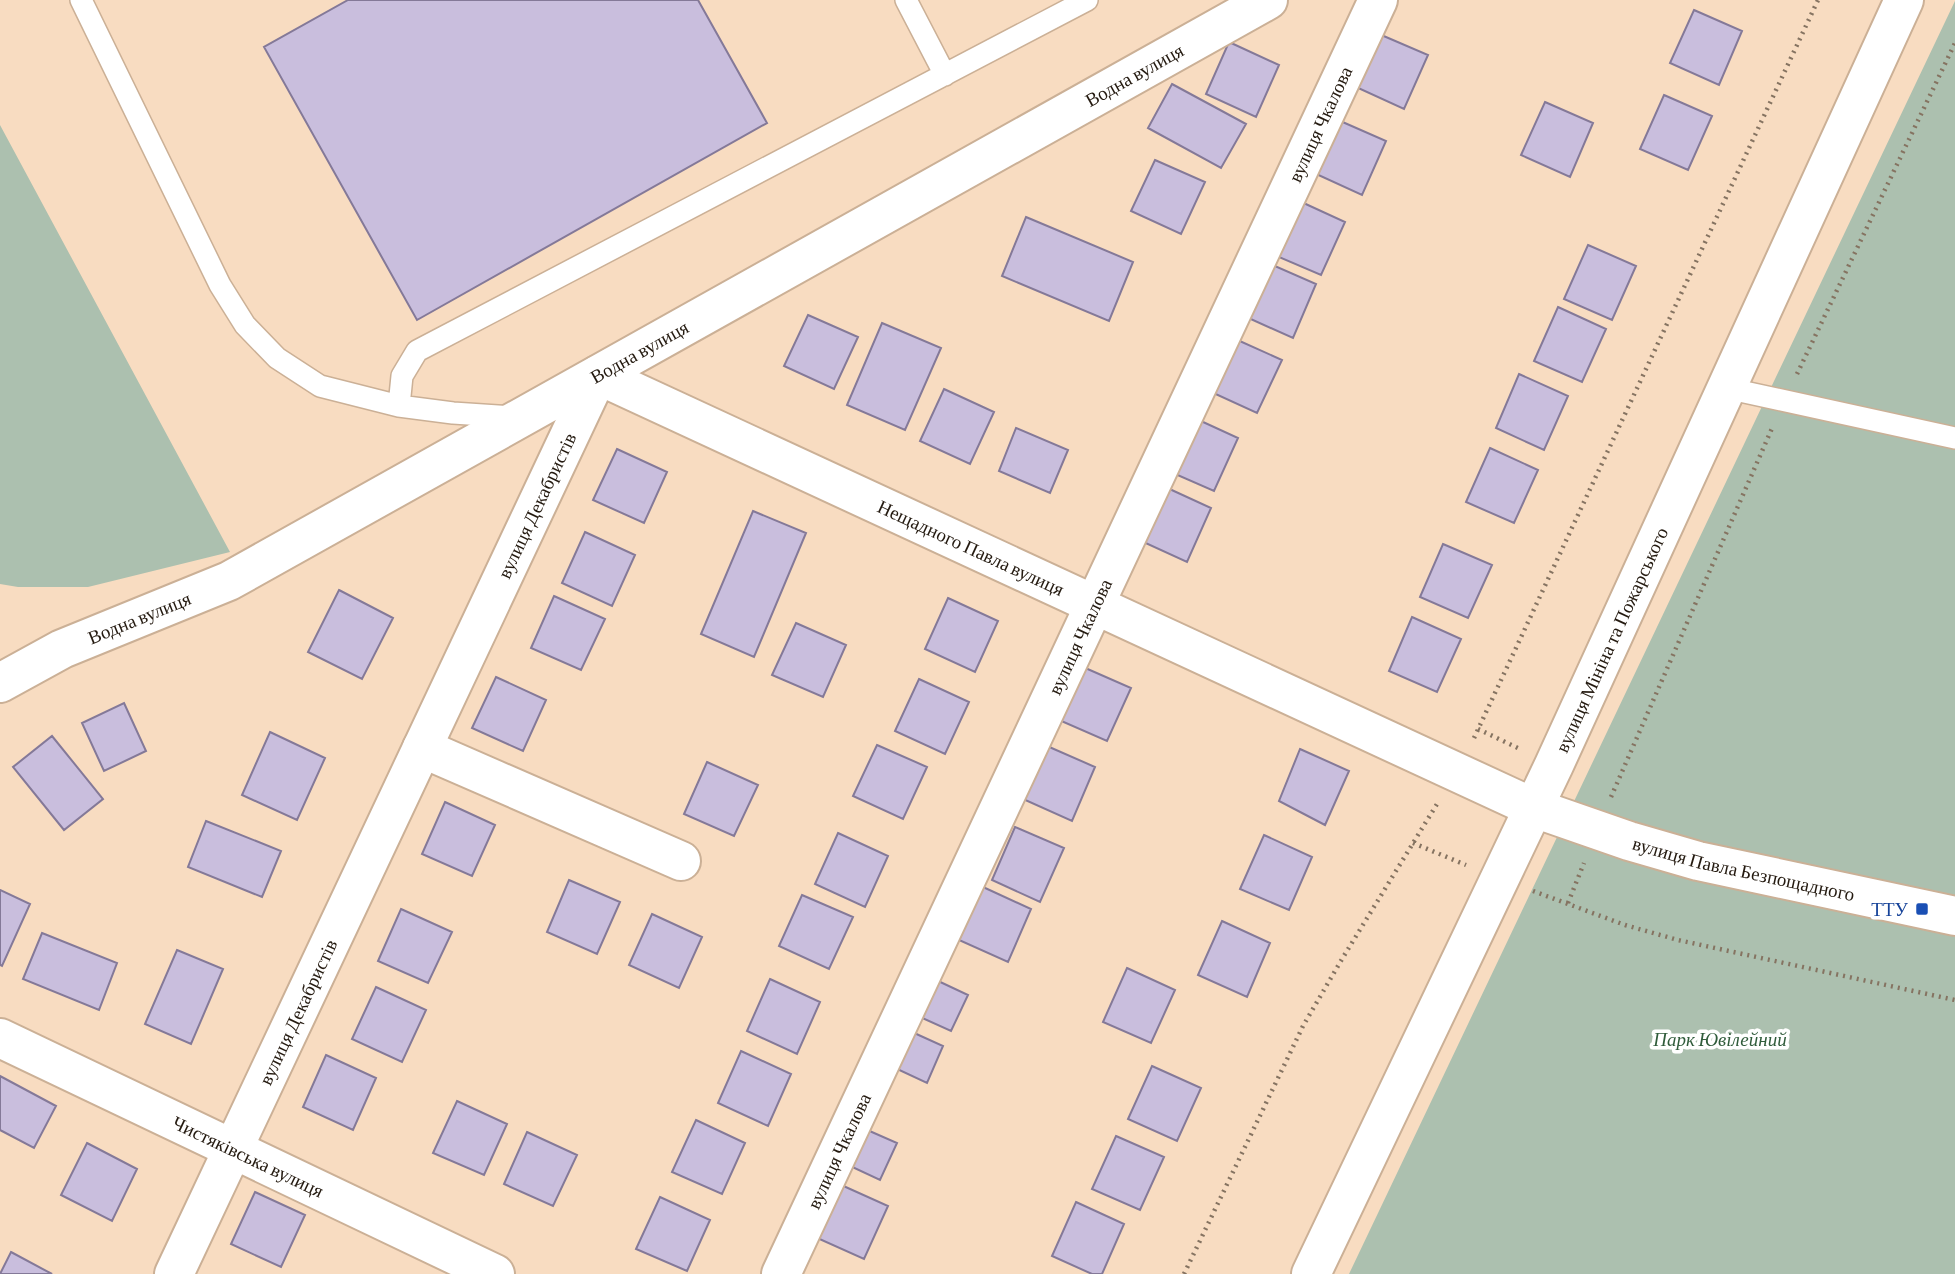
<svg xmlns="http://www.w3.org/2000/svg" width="1955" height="1274" viewBox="0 0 1955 1274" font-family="'Crimson Pro',serif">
<rect width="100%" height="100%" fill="#f8dcc1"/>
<path fill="#acc0af" d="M1955,1V1274H1349Z
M0,125L230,552L88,587H18L0,584Z"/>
<path fill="#c9bedd" stroke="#847998" stroke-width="2" d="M348,0H698L767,123L417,320L264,47Z
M1694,10L1742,31L1719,85L1670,63Z
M1379,34L1428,55L1404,109L1356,87Z
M1229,42L1279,65L1256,117L1206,94Z
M1172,84L1246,124L1221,168L1148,128Z
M1664,95L1712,116L1688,170L1640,149Z
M1545,102L1593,123L1570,177L1521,155Z
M1338,120L1386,141L1362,195L1314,173Z
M1155,160L1205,182L1181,234L1131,211Z
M1297,200L1345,222L1321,275L1272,254Z
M1026,217L1133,262L1109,321L1002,276Z
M1588,245L1636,266L1612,320L1564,299Z
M1268,263L1316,284L1293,338L1244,316Z
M1558,307L1606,329L1582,382L1534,361Z
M808,315L858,337L834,389L784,366Z
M882,323L941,348L905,430L847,405Z
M1233,338L1282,360L1257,413L1209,391Z
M1519,374L1568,396L1544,450L1496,428Z
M944,389L994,412L970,464L920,441Z
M1190,416L1238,438L1214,491L1166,470Z
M1016,428L1068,450L1050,493L999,471Z
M1490,448L1538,470L1514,523L1466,502Z
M617,449L667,472L644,523L593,500Z
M1163,486L1211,508L1187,562L1139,540Z
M753,511L806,533L754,657L701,634Z
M585,532L635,555L612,606L562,583Z
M1443,544L1492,565L1468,618L1420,597Z
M339,590L393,618L362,679L308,652Z
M554,596L605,619L581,670L531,648Z
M948,598L998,621L975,672L925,649Z
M1412,617L1461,639L1437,692L1389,671Z
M796,623L846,645L823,697L772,675Z
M1083,667L1131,688L1107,741L1059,720Z
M496,677L546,700L523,751L472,728Z
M919,679L969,702L945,754L895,731Z
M124,703L146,751L104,771L82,723Z
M270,732L325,758L297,820L242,795Z
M52,736L103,799L64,830L13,767Z
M877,745L927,767L903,819L853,796Z
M1047,746L1095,767L1072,821L1023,799Z
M1300,749L1349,771L1325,825L1279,801Z
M707,762L758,785L734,836L684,814Z
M445,802L495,825L472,876L422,854Z
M206,821L281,851L262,897L188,867Z
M1015,827L1064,848L1040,902L992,880Z
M838,833L888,856L865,907L815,884Z
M1264,835L1312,857L1289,910L1240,889Z
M569,880L620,902L597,954L547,932Z
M983,887L1031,909L1008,962L959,940Z
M0,890L30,904L2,966L0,965Z
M802,895L853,917L829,969L779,946Z
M401,909L452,932L428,983L378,961Z
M652,914L702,937L679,988L629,965Z
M1222,921L1270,943L1247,997L1198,975Z
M42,933L117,963L99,1010L23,979Z
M177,950L223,969L191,1044L145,1024Z
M1127,968L1175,990L1151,1043L1103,1022Z
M770,979L820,1002L797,1054L747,1031Z
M936,980L968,995L951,1031L920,1017Z
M376,987L426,1010L402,1062L352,1039Z
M912,1032L943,1046L927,1083L895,1068Z
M741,1051L791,1074L768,1126L718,1103Z
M326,1055L376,1078L353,1130L303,1107Z
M1152,1066L1201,1088L1177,1141L1128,1119Z
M0,1076L56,1106L34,1148L0,1130Z
M457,1101L507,1124L484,1175L433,1153Z
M696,1120L745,1143L722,1194L672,1172Z
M865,1129L897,1143L880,1180L848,1165Z
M527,1132L577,1155L553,1206L504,1184Z
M1116,1136L1164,1157L1140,1210L1092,1189Z
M87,1143L137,1169L112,1221L61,1195Z
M839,1184L888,1206L864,1259L815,1237Z
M255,1192L305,1215L281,1267L231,1244Z
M660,1197L710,1220L687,1271L636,1249Z
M1076,1202L1124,1224L1102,1274H1092L1052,1256Z
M11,1252L52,1274H0Z"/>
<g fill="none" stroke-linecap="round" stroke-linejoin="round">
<defs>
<path id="lane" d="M81,0L220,285L245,325L277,358L320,386L399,406L453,413L515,417
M906,0L945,75
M1726,388L1955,438
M399,406L402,376L417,351L1087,0"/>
<g id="street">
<path id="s1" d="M0,683L62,649L229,581L1268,0"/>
<path d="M422,748L681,861"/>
<path id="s2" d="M0,1038L495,1274"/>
<path id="s3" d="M174,1274L598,375L1534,808L1629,841L1698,861L1955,916"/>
<path id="s4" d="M781,1274L1378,0"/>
</g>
<g id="secondary">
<path id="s5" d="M1311,1274L1554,765L1904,0"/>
</g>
</defs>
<use href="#lane" stroke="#cbb096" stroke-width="24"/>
<use href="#street" stroke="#cbb096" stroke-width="42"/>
<use href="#secondary" stroke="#cbb096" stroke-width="42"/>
<path stroke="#857361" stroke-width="4.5" stroke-dasharray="2 5" stroke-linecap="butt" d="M1797,374L1955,43
M1478,729L1522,750
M1474,738L1818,0
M1611,797L1773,426
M1413,843L1466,865
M1533,891L1625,925L1678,940L1955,1000
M1568,903L1584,863
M1184,1274L1303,1026L1342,959L1437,804"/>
<use href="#lane" stroke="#fff" stroke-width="21"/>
<use href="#street" stroke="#fff" stroke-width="38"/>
<use href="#secondary" stroke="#fff" stroke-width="38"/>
</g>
<rect fill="#1a4fb4" stroke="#fff" stroke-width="2.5" x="1915" y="902" width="14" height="14" rx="3.5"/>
<g text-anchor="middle" stroke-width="7" stroke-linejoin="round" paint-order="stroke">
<g font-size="19" fill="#241a10" stroke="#fff">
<text dy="7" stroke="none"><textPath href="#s1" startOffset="1288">Водна вулиця</textPath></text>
<text dy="7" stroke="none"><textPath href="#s4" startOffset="1270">вулиця Чкалова</textPath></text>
<text dy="7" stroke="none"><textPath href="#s1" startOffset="721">Водна вулиця</textPath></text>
<text dy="7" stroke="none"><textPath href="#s3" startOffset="850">вулиця Декабристів</textPath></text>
<text dy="7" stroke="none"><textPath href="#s3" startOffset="1405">Нещадного Павла вулиця</textPath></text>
<text dy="7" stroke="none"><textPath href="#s1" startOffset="154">Водна вулиця</textPath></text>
<text dy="7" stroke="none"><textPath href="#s4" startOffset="704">вулиця Чкалова</textPath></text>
<text dy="7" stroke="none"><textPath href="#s5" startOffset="702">вулиця Мініна та Пожарського</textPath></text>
<text dy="7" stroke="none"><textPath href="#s3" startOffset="2244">вулиця Павла Безпощадного</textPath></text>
<text dy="7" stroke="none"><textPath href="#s3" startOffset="290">вулиця Декабристів</textPath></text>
<text dy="7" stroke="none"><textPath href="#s4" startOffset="136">вулиця Чкалова</textPath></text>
<text dy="7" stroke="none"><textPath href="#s2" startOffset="275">Чистяківська вулиця</textPath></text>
</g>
<g font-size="19" fill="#164399" stroke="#fff" text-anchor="end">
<text x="1908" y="916">ТТУ</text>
</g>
<g font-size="19" font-style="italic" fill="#305c3b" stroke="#fff">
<text x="1720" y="1046">Парк Ювілейний</text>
</g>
</g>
</svg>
